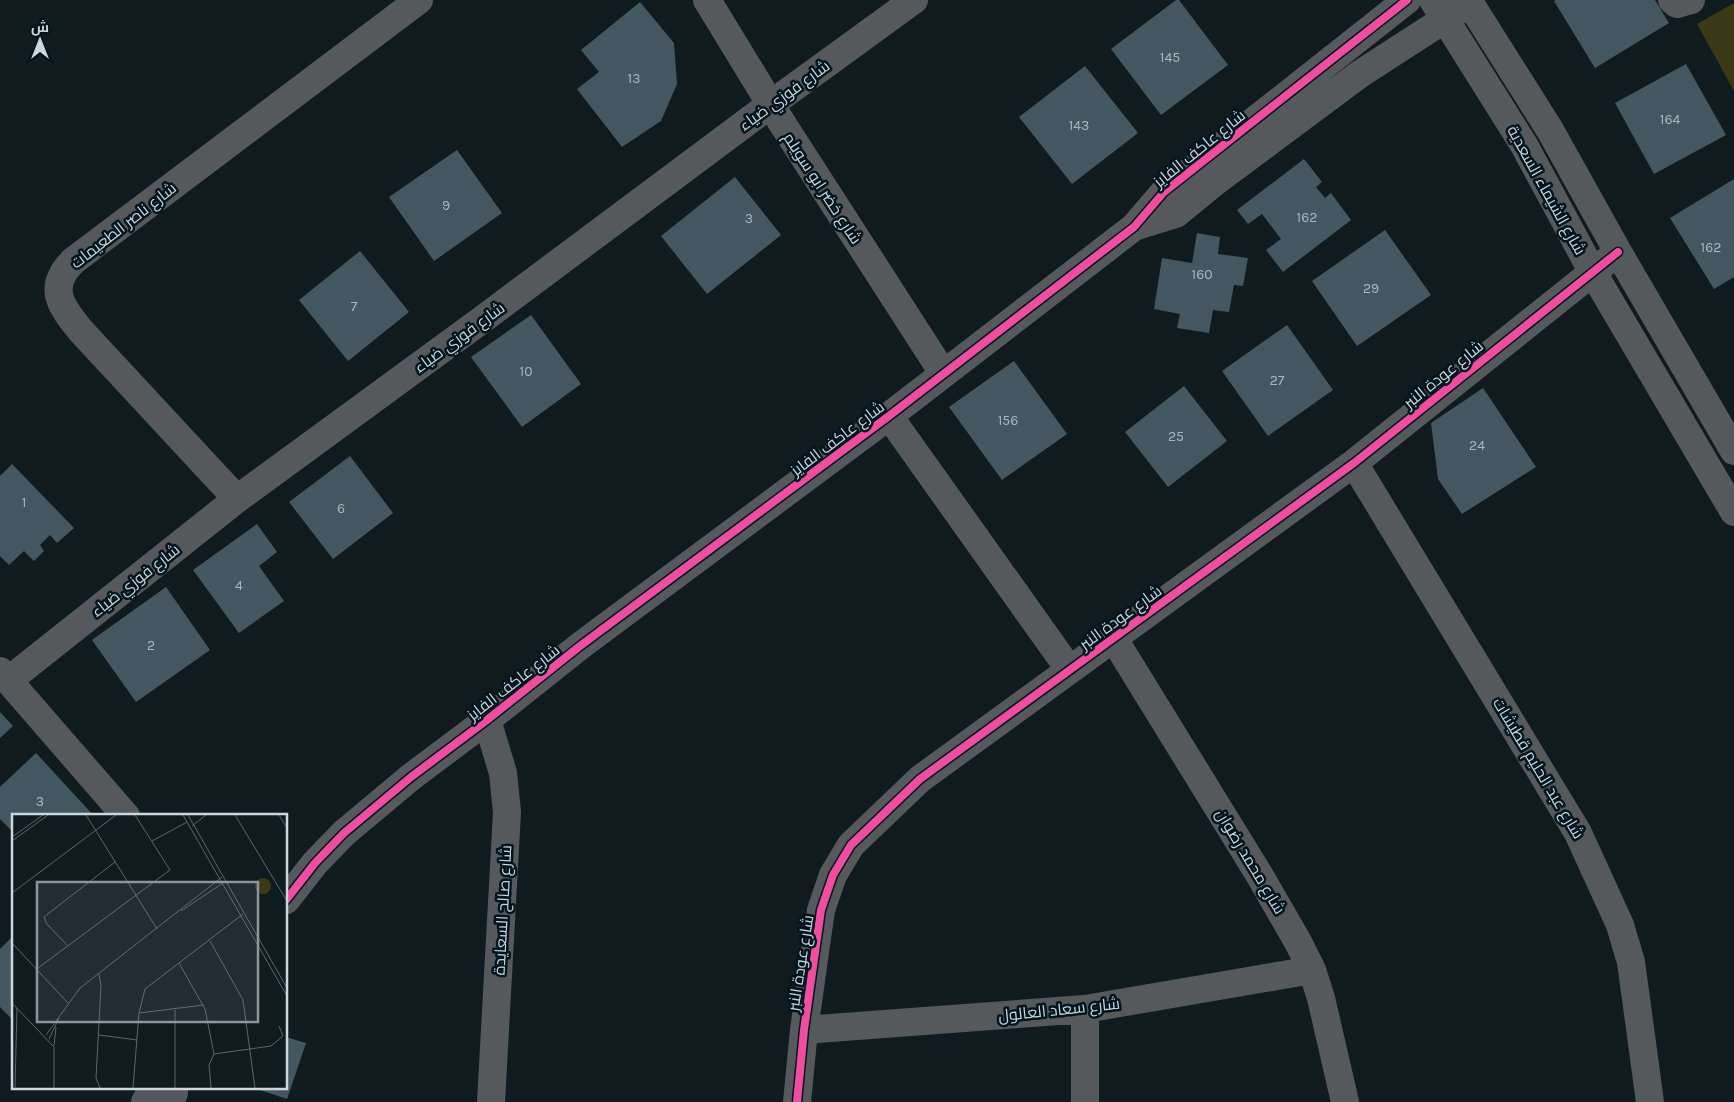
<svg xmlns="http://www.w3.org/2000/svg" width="1734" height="1102" viewBox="0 0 1734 1102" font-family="Karla,Cairo,sans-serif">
<rect width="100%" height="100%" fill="#101b20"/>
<path fill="#3a3815" d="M1734,3V91L1697,24Z"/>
<path fill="#445760" d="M1176,0H1179L1228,65L1161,115L1111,49Z
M1556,0H1655L1669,23L1595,68L1554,1Z
M640,2L674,43L677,84L661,121L622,147L577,89L599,72L581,50Z
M1686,64L1726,135L1654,174L1615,103Z
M1085,66L1138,133L1072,184L1019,117Z
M457,150L502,213L434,261L389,197Z
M1304,159L1322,182L1316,187L1325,198L1331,193L1351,220L1283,272L1266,250L1281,239L1262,214L1248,224L1237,210Z
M735,177L781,235L707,294L661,236Z
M1734,179V277L1714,289L1670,218Z
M1385,230L1431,295L1357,346L1312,281Z
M1197,233L1220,237L1218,254L1248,258L1243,286L1234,285L1229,312L1213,310L1209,333L1177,328L1180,314L1154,309L1162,258L1192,263Z
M360,251L409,312L348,361L299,300Z
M531,315L581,384L522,427L471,357Z
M1287,325L1333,390L1268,436L1222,371Z
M1014,361L1067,434L1002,480L949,407Z
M1184,386L1227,441L1168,487L1125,432Z
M1483,388L1536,467L1462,514L1438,479L1431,423Z
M350,456L393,513L333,559L289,502Z
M12,464L74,528L57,543L50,535L40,545L44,551L34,561L24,551L9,565L0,556V476Z
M257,524L277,552L259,566L284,601L239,633L193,570Z
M166,587L210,650L136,702L92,640Z
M0,712L13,726L0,738Z
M36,753L94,816H14V833L0,819V787Z
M14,935V1021L0,1007V949Z
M286,1037L306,1043L287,1099L257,1089L286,1088Z"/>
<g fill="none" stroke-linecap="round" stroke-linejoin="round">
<path stroke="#55595c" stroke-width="28" d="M707,0L782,123L943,373
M1433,0L1524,145L1592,271L1734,512
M1468,0L1550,130L1618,252L1734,451
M1672,0L1677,4L1691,0
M1134,227L1176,214L1215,182L1360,74L1459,10
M889,416L1069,669
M1354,463L1578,833L1620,925L1631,962L1650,1102
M237,499L81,331C68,315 50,295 63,274C65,269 70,265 73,261L419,0
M1114,639L1260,876L1298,942L1312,970L1321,998L1345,1102
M0,671L126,816
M9,680L237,499L483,319L771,104L914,0
M487,720L503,773L507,812L491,1102
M286,900L315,863L344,833L411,777L487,720L580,646L889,416L1134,227L1164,192L1407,0
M1085,1009V1102
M804,1030L1085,1009L1312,970
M145,1102L153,1088
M170,1102L174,1093V1088
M797,1102L804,1030L821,910L833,875L851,845L920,779L1354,463L1618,252"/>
<defs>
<path id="cycleway" d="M286,900L315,863L344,833L411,777L487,720L580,646L889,416L1134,227L1164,192L1407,0
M797,1102L804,1030L821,910L833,875L851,845L920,779L1354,463L1618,252"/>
</defs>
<use href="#cycleway" stroke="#02141d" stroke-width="11"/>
<use href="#cycleway" stroke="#ef4d9e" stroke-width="8"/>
</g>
<g text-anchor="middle" stroke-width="5" stroke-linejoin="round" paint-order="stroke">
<g font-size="14" fill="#a9b7be">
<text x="1170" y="62">145</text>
<text x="634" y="83">13</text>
<text x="1670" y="124">164</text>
<text x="1079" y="130">143</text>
<text x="446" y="210">9</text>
<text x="1307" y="222">162</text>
<text x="749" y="223">3</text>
<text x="1711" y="252">162</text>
<text x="1202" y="279">160</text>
<text x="1371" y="293">29</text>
<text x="354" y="311">7</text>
<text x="526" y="376">10</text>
<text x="1277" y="385">27</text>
<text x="1008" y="425">156</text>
<text x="1176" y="441">25</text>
<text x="1477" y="450">24</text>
<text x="24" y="507">1</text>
<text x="341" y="513">6</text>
<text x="239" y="590">4</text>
<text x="151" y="650">2</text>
<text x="40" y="806">3</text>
</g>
<g font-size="16" fill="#cbd7de" stroke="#02141d">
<text transform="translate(784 95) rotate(-36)" y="6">شارع فوزي ضياء</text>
<text transform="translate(1199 148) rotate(-39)" y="6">شارع عاكف الفايز</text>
<text transform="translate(823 188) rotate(57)" y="6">شارع خضر ابو سويلم</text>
<text transform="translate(1547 190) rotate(61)" y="6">شارع الشيماء السعدية</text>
<text transform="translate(123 225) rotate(-38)" y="6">شارع ناصر الطعيمات</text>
<text transform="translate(459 337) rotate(-36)" y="6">شارع فوزي ضياء</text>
<text transform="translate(1443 374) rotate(-39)" y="6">شارع عودة النبر</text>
<text transform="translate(837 438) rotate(-37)" y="6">شارع عاكف الفايز</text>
<text transform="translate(135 580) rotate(-38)" y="6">شارع فوزي ضياء</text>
<text transform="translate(1120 617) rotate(-36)" y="6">شارع عودة النبر</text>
<text transform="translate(513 682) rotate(-38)" y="6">شارع عاكف الفايز</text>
<text transform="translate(1539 768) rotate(59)" y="6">شارع عبد الحليم قطيشات</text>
<text transform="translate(1251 861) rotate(59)" y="6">شارع محمد رضوان</text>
<text transform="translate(502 910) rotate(-87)" y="6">شارع صالح السعايدة</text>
<text transform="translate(800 963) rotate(-81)" y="6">شارع عودة النبر</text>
<text transform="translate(1059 1009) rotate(-6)" y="6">شارع سعاد العالول</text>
</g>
</g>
<g transform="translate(12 814)">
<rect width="275" height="275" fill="#101b20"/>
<path d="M243 72a8 8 0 1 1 16 0a8 8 0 1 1-16 0Z" fill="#3a3815"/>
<path fill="none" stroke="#5b666c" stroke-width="1" d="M74,1L145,115M171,1L275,182M176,1L275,174M223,1L275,87M267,1L275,14M180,12L194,1M0,23L31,1M0,27L36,1M140,27L175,8M0,79L104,1M169,97L211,69M198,127L231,186L243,274M0,129L56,189M55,131L35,110L32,103L103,48M167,149L193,195L202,240L197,251L199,274M26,154L158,56L123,1M87,160L89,171L84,264L88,274M0,189L42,233V274M163,196V274M127,199L192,191M34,221L68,174L210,63M87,221L125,226M37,225L47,204M42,232L44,213M202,240L259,232L271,222L267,212M3,274L5,194M121,274L127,199L133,175L231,100"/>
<path fill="#8a959c" fill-opacity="0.15" stroke="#8a959c" stroke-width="2.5" d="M25,68H246V208H25Z"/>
<rect width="275" height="275" fill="none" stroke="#cbd7de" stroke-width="2.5"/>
</g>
<g transform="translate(40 40)" stroke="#02141d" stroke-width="4" paint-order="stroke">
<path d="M0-4L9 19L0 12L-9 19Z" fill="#cbd7de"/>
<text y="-8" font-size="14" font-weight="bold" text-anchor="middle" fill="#cbd7de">ش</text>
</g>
</svg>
